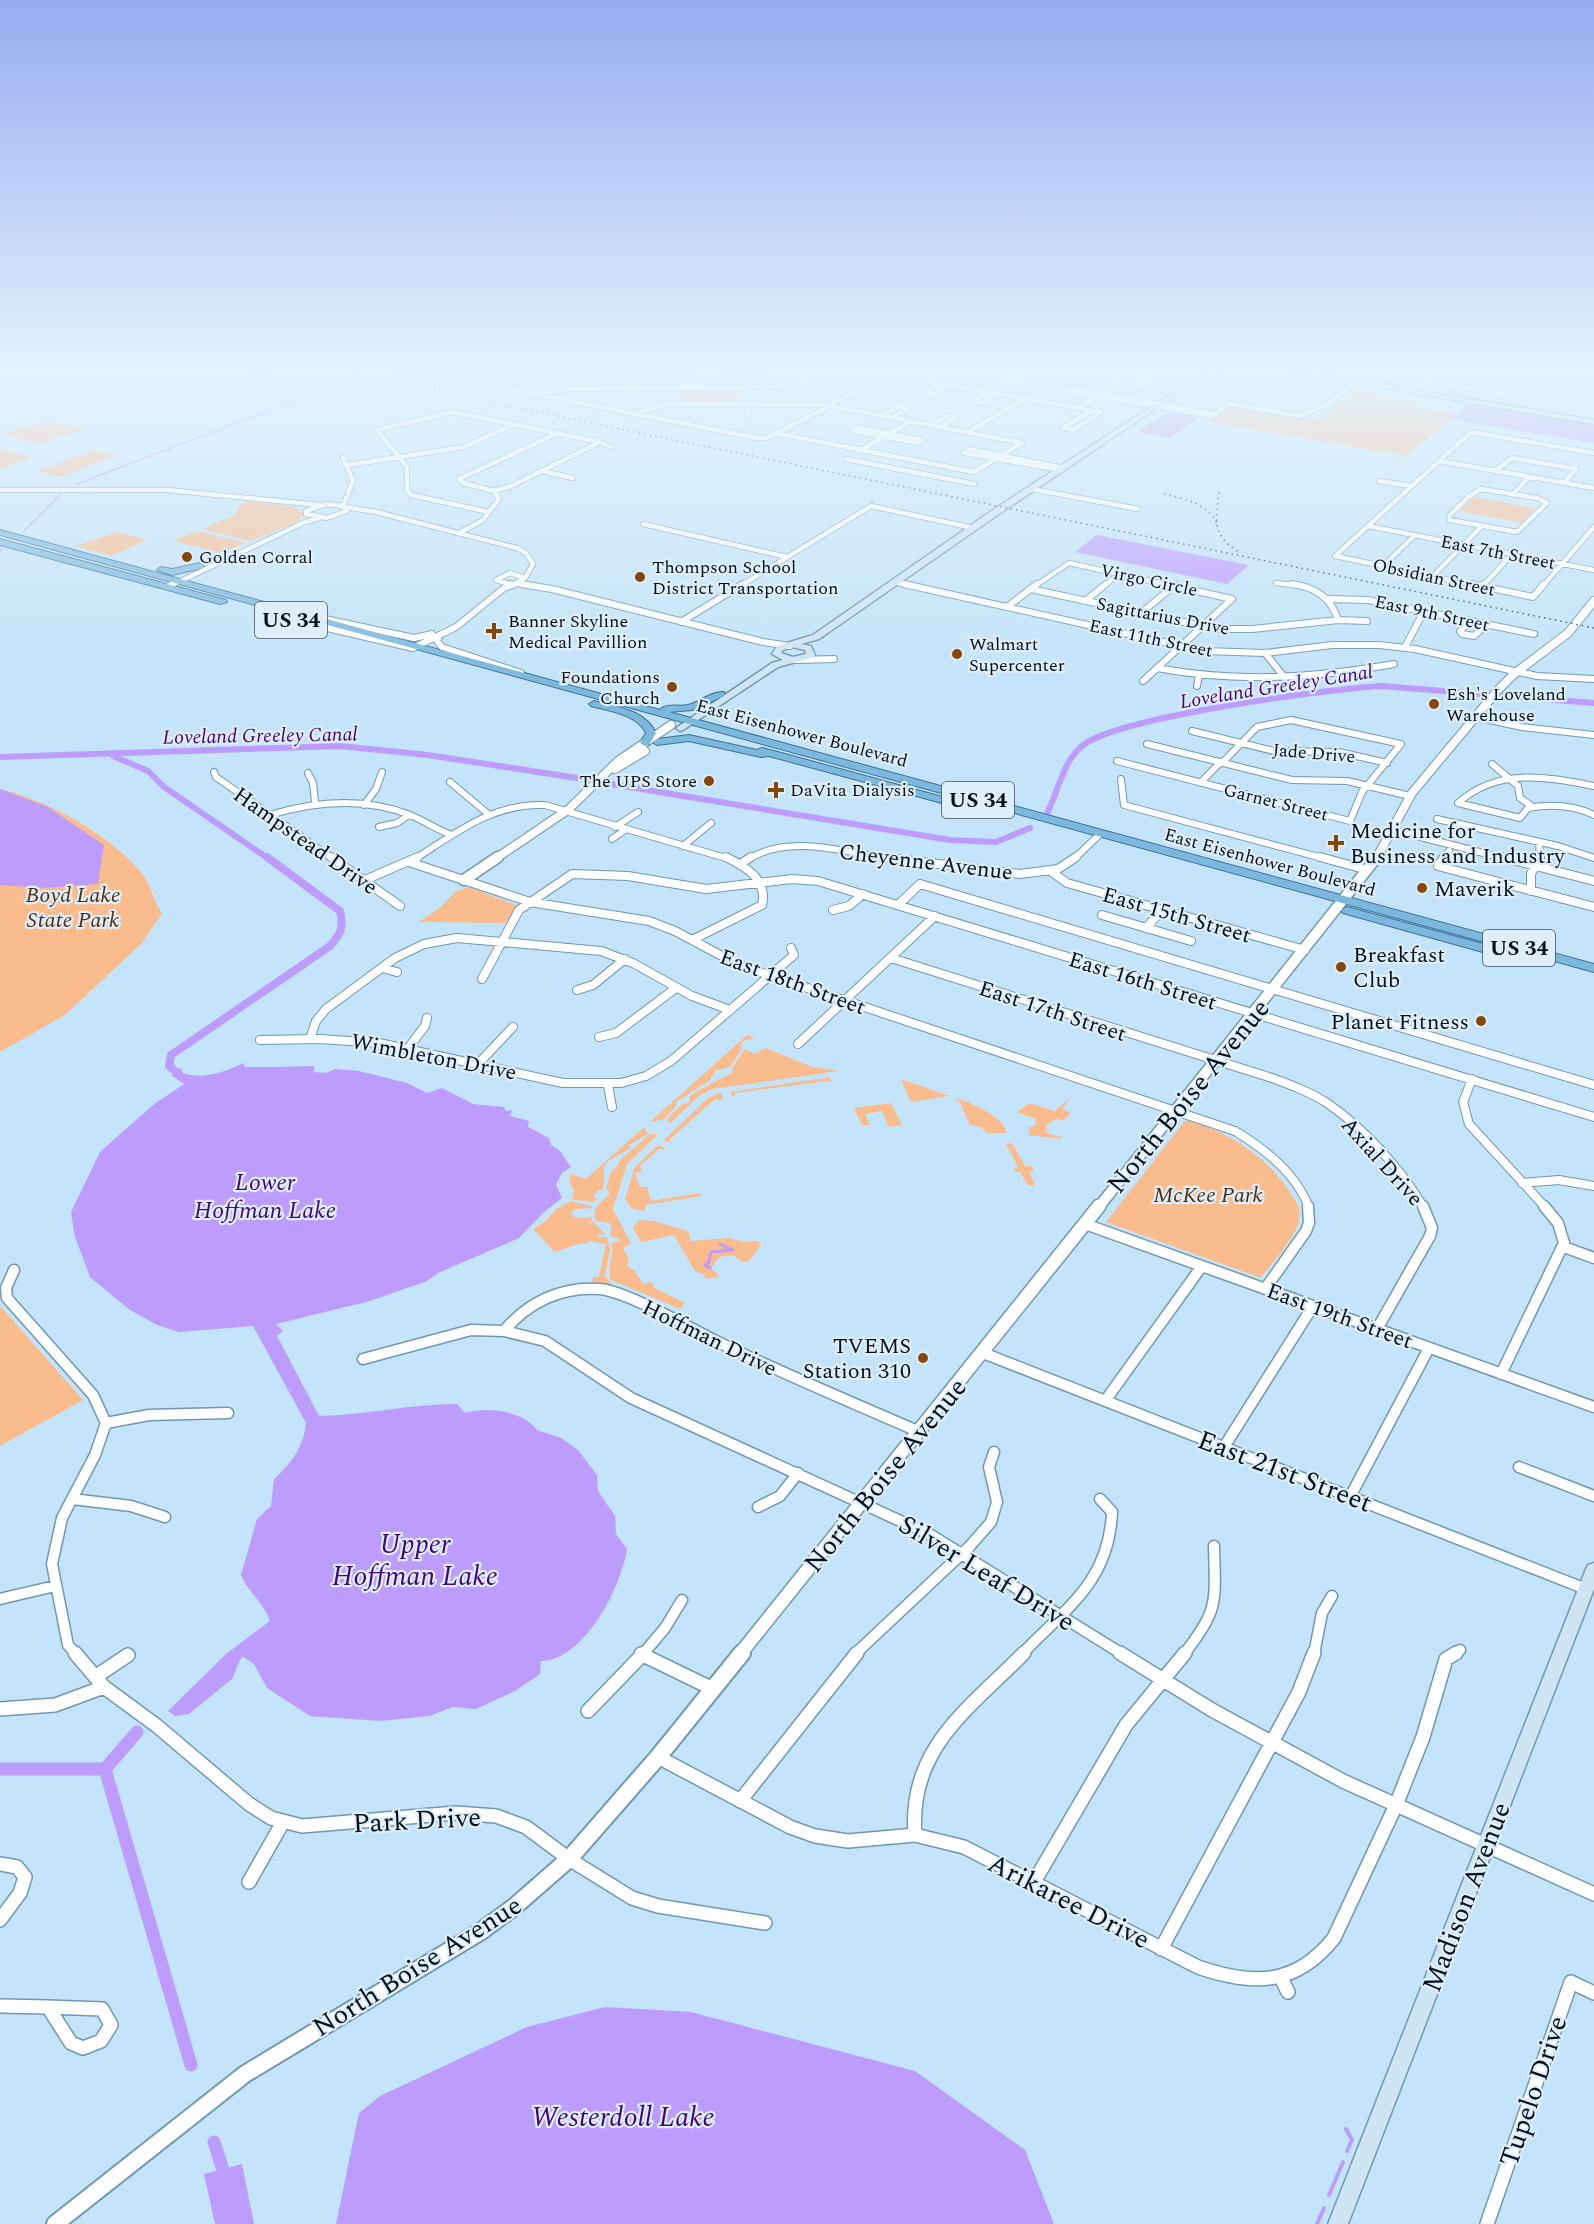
<svg xmlns="http://www.w3.org/2000/svg" width="1594" height="2224" viewBox="0 0 1594 2224" font-family="Spectral,serif">
<rect width="100%" height="100%" fill="#c3e4fa"/>
<path fill="#fabc8d" d="M1359,388L1424,408L1455,415L1407,456L1209,422L1230,406L1315,420Z
M680,389H739V403H679Z
M51,423L88,428L38,444L0,434L27,426Z
M0,449L29,455V458L0,469Z
M93,450L117,455L61,477L37,471Z
M1474,497L1535,508L1522,523L1459,511Z
M248,500L295,507L305,514L297,522L250,541L202,529L235,515L240,505Z
M198,531L245,543L222,553L173,541Z
M117,532L147,540L111,556L76,546Z
M0,789C48,800 114,837 144,876C152,888 154,903 162,913L142,943L65,1015L0,1052Z
M468,887L519,906L505,923L419,922L441,907L455,892Z
M747,1035L755,1038L743,1041L740,1046L743,1047L730,1067L715,1071L710,1080L676,1102V1106L664,1119L650,1122Z
M766,1048L812,1067L839,1071L712,1089L699,1096L670,1123L667,1119L682,1104L690,1102V1096C705,1085 719,1081 733,1072L732,1068L745,1049L754,1054Z
M826,1078H830L832,1083L827,1081L735,1093L734,1098L730,1092Z
M904,1080L949,1096L911,1102L902,1082Z
M716,1094L721,1093L723,1098L720,1100L715,1099L669,1140L673,1144L664,1140L707,1099Z
M952,1097C965,1100 1007,1117 1006,1133H987L981,1127L970,1125L959,1101Z
M1071,1097L1062,1109L1071,1113L1063,1121L1056,1119L1045,1126L1048,1128L1045,1132L1059,1137L1064,1134L1060,1139L1029,1135V1127L1035,1126L1036,1119L1017,1112L1029,1103L1055,1111Z
M891,1103L902,1125L889,1127L882,1111L865,1114L870,1125H862L854,1108Z
M1189,1120C1232,1135 1263,1153 1289,1191C1295,1200 1302,1208 1299,1220C1296,1238 1272,1262 1261,1278L1106,1222L1184,1122Z
M644,1127L648,1134L629,1145L630,1148C623,1154 604,1159 604,1170C604,1177 605,1182 602,1190L597,1191L594,1196L597,1200L592,1202L572,1199L574,1190L569,1182L570,1174L586,1179Z
M650,1134H658L627,1164L613,1209L631,1244L623,1248L629,1259L627,1266L635,1271L643,1284L652,1282L655,1288L685,1303L680,1309L611,1280C606,1269 615,1255 611,1243L621,1241L610,1235L612,1227L609,1223L596,1221C590,1207 603,1202 610,1193L606,1188L612,1170L618,1167V1162Z
M1012,1143L1025,1166H1031L1034,1171L1029,1172L1035,1185H1028L1020,1172H1016L1014,1169L1018,1167L1006,1144Z
M661,1146L666,1150L659,1149L640,1166L642,1172L635,1173L640,1187H647L651,1201L700,1193L702,1196L645,1205V1211L631,1208L625,1199L635,1167L656,1147Z
M570,1201L591,1206L593,1208L574,1209L571,1214L576,1218L591,1217L592,1221L584,1225L594,1222L606,1235L600,1234L597,1237H607L610,1250L605,1276L612,1285L592,1284L593,1277H599L606,1244L588,1241L587,1244L581,1243L555,1252L533,1229L546,1221L555,1210Z
M639,1220L653,1221L688,1231L691,1241L728,1238L745,1242L759,1241L761,1247H758V1250L749,1261L742,1262L733,1255L719,1257L711,1268L720,1277L707,1279L703,1274L695,1271L674,1235L641,1242L633,1228Z
M0,1306L83,1400L0,1446Z"/>
<path fill="#bc9dfe" d="M1466,404L1594,425V443L1450,419Z
M1171,410L1201,416L1170,438L1137,432Z
M1097,535L1249,565L1227,584L1075,552Z
M0,789L48,807L104,845L98,884L43,888L0,885Z
M243,1063L245,1067C269,1067 291,1067 314,1066V1072L326,1073L335,1069L359,1071L407,1083L427,1093L442,1088L473,1104L504,1107L506,1111L512,1110L510,1116L529,1121L528,1127L549,1138L551,1145L560,1151L571,1167L562,1173L556,1184L562,1198L544,1212L519,1238L438,1273L427,1281L370,1301L276,1324L283,1331L277,1336L319,1416C366,1415 410,1404 457,1404L465,1413C486,1406 524,1411 537,1430L561,1438L578,1450L597,1475L598,1491L615,1516L616,1534L627,1549C621,1587 585,1660 541,1661L540,1674L515,1691L476,1709L453,1707L429,1716L381,1721L310,1716L267,1688L254,1664L242,1656L232,1679L189,1714L175,1716L168,1711L226,1654L270,1621C264,1603 248,1592 241,1575L257,1519L271,1506L274,1479C292,1463 304,1446 306,1423L253,1326L179,1332L157,1325L130,1310L90,1277L75,1237L71,1212L100,1152L153,1105L184,1084L172,1076L173,1069L181,1068L183,1073C202,1080 226,1072 243,1063Z
M605,2007L691,2012L915,2071L1025,2150L1054,2224H336L359,2113L380,2096L527,2027Z
M242,2164L254,2224H215L204,2174Z"/>
<g fill="none" stroke-linecap="round" stroke-linejoin="round">
<path stroke="#bc9dfe" stroke-width="1.5" d="M361,375L370,371
M77,484L356,377
M24,531L60,495
M0,551L2,549"/>
<path stroke="#bc9dfe" stroke-width="3" d="M710,1268L705,1265L709,1262L711,1252L733,1250L720,1244"/>
<path stroke="#bc9dfe" stroke-width="4" d="M1346,2129L1352,2140L1347,2151
M1329,2195L1343,2162
M1317,2224L1324,2208"/>
<path stroke="#bc9dfe" stroke-width="4.5" d="M249,371H275
M395,371L428,376L694,374
M719,373L764,371"/>
<path stroke="#bc9dfe" stroke-width="6" d="M113,756L148,771L164,787L269,859
M0,757L340,746L428,755L590,780
M611,784L950,840L996,842L1030,828
M1046,815C1058,794 1062,762 1082,746C1117,717 1328,689 1381,686L1594,703"/>
<path stroke="#bc9dfe" stroke-width="8" d="M173,1069L169,1066L171,1055L330,946C341,933 344,928 340,911L267,857"/>
<path stroke="#bc9dfe" stroke-width="13" d="M0,1769H105L137,1732
M105,1769L191,2065
M214,2142L222,2167"/>
<defs>
<path id="minor-far4" d="M961,371L1020,383L1024,380L976,371
M1059,371L1142,386L1158,377L1145,375L1134,384
M1361,371L1503,394L1509,392L1528,374L1527,371
M1574,371L1594,375
M878,376L916,379L1100,412
M940,384L923,392L934,394L949,385
M500,385L499,387L757,438H766L832,405L826,406
M705,388L706,371
M1070,388L1215,414L1212,416L1065,391Z
M989,393L973,401L983,403L998,394
M539,394L568,389L777,387L825,378L870,376
M830,404L872,383L874,377L870,376
M832,406L1022,443
M1079,408L1121,382
M1091,411L1063,428L1074,430L1100,412
M633,414L667,404L825,405
M748,414L749,403
M1215,414L1229,404L1300,416L1326,405L1355,383
M882,416L899,406L909,408L892,417
M932,425L948,416L957,417L940,427
M858,428H861L922,440L917,443L853,431Z
M968,432L1024,399
M775,433L974,472L1022,443
M859,451L911,421
M343,458L353,480L343,506
M846,459L974,484
M1439,461L1594,488
M348,465L464,447L512,425
M1061,470L964,453L970,449L1064,468
M542,471L573,478
M1495,471L1512,458L1576,469L1564,483
M1379,481L1411,486
M1032,489L1138,509
M1481,489L1537,498L1547,503L1517,532L1450,520L1449,516L1468,497Z
M0,490H167L319,505
M494,491L463,483L459,479L556,434
M494,491L511,486L600,442
M1513,494L1529,477
M326,504L343,506L347,511L327,518L306,514V511Z
M345,507L376,512L517,548L526,553L533,564L525,578
M489,512L411,495L407,490V467L377,430L453,412L600,442L611,447
M643,524L787,557
M1368,526L1594,570
M459,533L483,520L499,499L494,491
M1382,567L1415,535
M510,573L525,578L513,585L496,580Z
M1432,577L1481,527
M894,582L911,586
M1276,583L1300,586
M519,584L531,586
M170,586L305,522L319,518
M511,586L513,585
M740,586L871,506L973,528
M1035,586L1069,563L1172,586
M1104,586L1120,573
M1479,586L1335,556L1471,432L1594,453
M1483,586L1512,554
M1543,586L1594,527"/>
<path id="minor-far3" d="M508,584L513,585
M521,584L552,589L763,642L790,646
M904,584L1204,651L1265,653L1332,645H1379L1415,649L1537,676L1594,679
M1292,584C1315,587 1331,597 1338,620
M1472,584L1533,597L1544,584
M513,585L515,584
M167,587L173,584
M1482,587L1484,584
M1031,589L1216,629H1252L1338,620L1367,621
M1329,599L1368,600L1534,634
M1085,601L1106,584
M1007,607L1037,584
M1141,613L1175,585
M276,616L413,648L456,627L504,588L513,585
M325,619L414,638L432,634
M1470,621L1460,631L1462,634L1474,636L1487,624
M681,622L743,584
M440,635L437,641L442,647L521,673
M1405,647L1424,611
M1265,653L1285,678
M796,660L834,659
M1157,668C1237,683 1314,678 1394,664
M1143,681L1232,599L1165,584
M1197,686L1199,675
M1476,717L1522,727L1594,735
M1192,731L1274,751L1339,752L1387,763
M1147,744L1292,780L1347,781L1410,796
M1117,761L1350,821L1362,792L1401,744L1291,720L1257,727L1222,763
M1492,764L1518,786L1520,798L1533,807
M214,772L216,777L333,859
M308,773L313,783L315,802
M1121,779L1124,805L1326,859
M450,782L487,813
M1201,782L1221,762
M1594,786C1546,776 1497,768 1458,803L1520,818L1528,808C1551,804 1573,805 1594,815
M364,805L376,789L382,772
M270,815C316,801 364,797 410,815C425,821 437,830 452,835
M1437,819L1558,846L1594,858
M379,827L397,823L409,815
M615,827L638,812
M1393,830L1507,859
M612,839L625,830
M1539,842L1540,859
M683,846L711,823
M415,859C457,832 493,803 545,805L729,859
M749,859C791,833 846,853 892,859
M1074,859L1100,834
M1443,859L1449,851"/>
<path id="minor-far2" d="M331,857L400,906
M881,857L1020,874L1058,869L1076,857
M1320,857L1368,870
M1444,857L1438,866L1594,907
M1501,857L1594,881
M409,862L530,902L649,921L675,931L739,965L1235,1131C1265,1149 1297,1174 1309,1208
M742,863L751,857
M1052,872L1067,883L1305,950
M365,880L418,857
M1531,891V874L1540,857
M898,905L920,884L1594,1085
M833,910L849,906L863,894
M1102,915L1191,941
M1146,928L1162,910
M692,940L762,905C768,879 746,867 726,857
M891,958L1272,1078C1291,1085 1310,1092 1327,1103C1364,1128 1401,1169 1424,1208
M382,968L397,972
M482,979L519,910L572,874L628,876L706,889L792,879L818,881L1594,1117
M577,990L593,985L625,959
M311,1036L316,1021L326,1009L395,958L424,944L457,938L601,951L633,963L692,996L730,1010
M599,1037L616,1033L676,988
M260,1040L320,1039L379,1043L563,1083H621L646,1076L671,1061L794,955L791,948
M798,1044L935,916
M409,1047L425,1026L427,1018
M479,1063L513,1027
M1472,1079L1463,1102L1469,1124L1546,1208
M608,1085L612,1107
M1522,1183L1559,1180L1594,1186"/>
<path id="minor-far1" d="M1085,1224L1594,1407
M1564,1247L1594,1258
M14,1270L6,1288L7,1298L93,1395L106,1423L95,1455L62,1518L52,1564L68,1645L76,1654
M1265,1289L1306,1231L1309,1223L1308,1206
M1377,1329L1430,1236L1432,1228L1423,1206
M504,1331C528,1302 562,1286 600,1289C629,1292 691,1329 720,1343C786,1375 853,1403 920,1432
M983,1353L1586,1589
M363,1359L471,1330L504,1331L545,1341L631,1398L931,1535L1122,1654
M1501,1374L1564,1243L1558,1223L1544,1206
M1105,1401L1202,1266
M106,1423L149,1415L228,1413
M1224,1447L1313,1306
M1519,1467L1594,1496
M1350,1497L1429,1348
M72,1499L131,1506L165,1517
M758,1507L780,1496L798,1473
M0,1599L55,1586
M643,1654L665,1628L682,1600
M855,1654L970,1546L991,1522L997,1502L989,1467L994,1452
M1022,1654C1067,1607 1109,1582 1112,1512L1100,1499
M1184,1654C1220,1609 1215,1601 1214,1546
M1314,1654L1322,1613L1332,1596
M1453,1654L1460,1650"/>
<path id="minor" d="M75,1653L104,1687L157,1726L249,1804L271,1818L302,1826L456,1813L496,1816L526,1827L569,1859L632,1898L658,1906L765,1923
M1120,1653L1212,1710L1343,1781L1594,1894
M641,1654L713,1689
M95,1677L128,1655
M0,1709L55,1705L104,1687
M588,1711L644,1653
M658,1757L790,1827L815,1836L848,1841L915,1835L964,1847L1198,1967C1253,1986 1296,1986 1334,1938L1396,1805L1423,1737L1446,1659L1456,1653
M740,1801L857,1653
M915,1835C908,1748 969,1709 1024,1653
M0,1864L17,1867L25,1877L20,1893L0,1920
M249,1882L283,1822
M1034,1882L1126,1725L1185,1653
M1161,1949L1299,1692L1314,1653
M1281,1978L1288,1992
M0,2006L48,2007
M48,2007L102,2009L111,2025L101,2041L83,2048L71,2043Z
M1487,2224L1571,1982L1594,1993"/>
<path id="tertiary-far3" d="M615,769L645,751
M495,859L569,809L618,761L671,725
M1376,859L1412,793L1497,691L1514,674L1568,633L1594,601"/>
<path id="tertiary-far2" d="M464,880L498,857
M1098,1208L1377,857"/>
<path id="tertiary-far1" d="M740,1654L1099,1206"/>
<path id="tertiary" d="M55,2224L245,2074L480,1932L514,1907L569,1859L658,1757L742,1653"/>
<path id="secondary" d="M1217,371H1227L1193,384L996,516L819,639L801,644L811,646L815,655L814,657L778,667L683,730L680,731L676,728L772,663L783,660L772,654L777,646L813,635L990,512L1189,382ZM792,647L805,650L806,654L793,657L781,653L783,650Z
M1284,371H1301L1594,420V424Z
M1594,1563V1589L1348,2224H1328L1586,1569L1588,1565Z"/>
<path id="trunk" d="M0,530L660,710C666,703 679,707 688,705C700,702 712,691 724,692V696L692,710L669,712L1594,964V972L0,535Z
M0,539L226,600L227,602L220,604L0,545Z
M200,563L204,566L203,568L172,575L157,570L161,567L172,569Z
M594,701C617,707 645,710 656,733L649,745L645,746L640,743L646,733C637,714 609,711 591,706L589,704Z
M689,735L757,750L762,748L774,751L994,811L995,813L990,816L986,815L769,756L761,757L689,741L657,745L652,742L657,739Z
M1347,907L1494,947L1496,950L1490,954L1343,913L1341,911L1343,909Z"/>
</defs>
<use href="#minor-far4" stroke="#7098b2" stroke-width="6"/>
<use href="#minor-far3" stroke="#7098b2" stroke-width="8"/>
<use href="#minor-far2" stroke="#7098b2" stroke-width="10"/>
<use href="#minor-far1" stroke="#7098b2" stroke-width="13"/>
<use href="#minor" stroke="#7098b2" stroke-width="16"/>
<use href="#tertiary-far3" stroke="#7098b2" stroke-width="10"/>
<use href="#tertiary-far2" stroke="#7098b2" stroke-width="13"/>
<use href="#tertiary-far1" stroke="#7098b2" stroke-width="16"/>
<use href="#tertiary" stroke="#7098b2" stroke-width="20"/>
<use href="#secondary" stroke="#7098b2" stroke-width="3"/>
<use href="#trunk" stroke="#3d7295" stroke-width="2"/>
<use href="#minor-far4" stroke="#fff" stroke-width="4.5"/>
<use href="#minor-far3" stroke="#fff" stroke-width="6"/>
<use href="#minor-far2" stroke="#fff" stroke-width="8"/>
<use href="#minor-far1" stroke="#fff" stroke-width="10"/>
<use href="#minor" stroke="#fff" stroke-width="13"/>
<use href="#tertiary-far3" stroke="#fff" stroke-width="8"/>
<use href="#tertiary-far2" stroke="#fff" stroke-width="10"/>
<use href="#tertiary-far1" stroke="#fff" stroke-width="13"/>
<use href="#tertiary" stroke="#fff" stroke-width="16"/>
<use href="#secondary" fill="#cee5f3" fill-rule="evenodd"/>
<use href="#trunk" fill="#7cb8de" fill-rule="evenodd"/>
<path stroke="#2a3c48" stroke-width="1.5" stroke-dasharray="1.5 4" stroke-linecap="butt" d="M337,371L1594,628
M1219,492C1216,520 1211,535 1239,552
M1164,494C1185,499 1208,503 1217,524"/>
</g>
<linearGradient id="sky" x2="0" y2="1"><stop stop-color="#96abf1"/><stop offset="0.54" stop-color="#e4f3fd"/><stop offset="1" stop-color="#e4f3fd" stop-opacity="0"/></linearGradient>
<rect width="1594" height="683" fill="url(#sky)"/>
<g fill="#854706" stroke="#deeefa" stroke-width="2">
<circle cx="187" cy="557" r="6"/>
<circle cx="640" cy="577" r="6"/>
<path d="M491 622h6v6h6v6h-6v6h-6v-6h-6v-6h6z"/>
<circle cx="957" cy="654" r="6"/>
<circle cx="672" cy="687" r="6"/>
<circle cx="1434" cy="704" r="6"/>
<circle cx="709" cy="781" r="6"/>
<path d="M773 781h6v6h6v6h-6v6h-6v-6h-6v-6h6z"/>
<path d="M1333 834h6v6h6v6h-6v6h-6v-6h-6v-6h6z"/>
<circle cx="1422" cy="888" r="6"/>
<circle cx="1341" cy="967" r="6"/>
<circle cx="1481" cy="1021" r="6"/>
<circle cx="923" cy="1358" r="6"/>
</g>
<g text-anchor="middle" stroke-width="4.5" stroke-linejoin="round" paint-order="stroke">
<g font-size="18" fill="#03111b" stroke="#deeefa">
<text transform="translate(1498 552) rotate(11)" y="6">East 7th Street</text>
<text transform="translate(1434 577) rotate(12)" y="6">Obsidian Street</text>
<text transform="translate(1149 580) rotate(12)" y="6">Virgo Circle</text>
<text transform="translate(1432 613) rotate(12)" y="6">East 9th Street</text>
<text transform="translate(1163 616) rotate(11)" y="6">Sagittarius Drive</text>
<text transform="translate(1151 638) rotate(12)" y="6">East 11th Street</text>
<text transform="translate(802 733) rotate(15)" y="6">East Eisenhower Boulevard</text>
<text transform="translate(1314 753) rotate(5)" y="6">Jade Drive</text>
<text transform="translate(1276 802) rotate(14)" y="6">Garnet Street</text>
<text transform="translate(1270 862) rotate(15)" y="6">East Eisenhower Boulevard</text>
</g>
<g font-size="18" fill="#03111b" stroke="#deeefa" text-anchor="start">
<text x="199" y="563">Golden Corral</text>
<text x="652" y="573">Thompson School<tspan x="652" dy="21">District Transportation</tspan></text>
<text x="508" y="627">Banner Skyline<tspan x="508" dy="21">Medical Pavillion</tspan></text>
<text x="969" y="650">Walmart<tspan x="969" dy="21">Supercenter</tspan></text>
<text x="660" y="683" text-anchor="end">Foundations<tspan x="660" dy="21">Church</tspan></text>
<text x="1446" y="700">Esh's Loveland<tspan x="1446" dy="21">Warehouse</tspan></text>
<text x="697" y="787" text-anchor="end">The UPS Store</text>
<text x="790" y="796">DaVita Dialysis</text>
</g>
<g font-size="20" font-style="italic" fill="#42047c" stroke="#deeefa">
<text transform="translate(1276 686) rotate(-9)" y="7">Loveland Greeley Canal</text>
<text transform="translate(260 735) rotate(-1)" y="7">Loveland Greeley Canal</text>
</g>
<g fill="#deeefa" stroke="#45535e" stroke-width="1.5">
<rect x="255" y="602" width="72" height="36" rx="4.5"/>
<rect x="942" y="782" width="72" height="36" rx="4.5"/>
<rect x="1483" y="930" width="72" height="36" rx="4.5"/>
</g>
<g font-size="21" font-weight="bold" fill="#03111b">
<text x="291" y="627">US 34</text>
<text x="978" y="807">US 34</text>
<text x="1519" y="955">US 34</text>
</g>
<g font-size="22" fill="#03111b" stroke="#deeefa" text-anchor="start">
<text x="1350" y="838">Medicine for<tspan x="1350" dy="25">Business and Industry</tspan></text>
<text x="1434" y="896">Maverik</text>
<text x="1353" y="962">Breakfast<tspan x="1353" dy="25">Club</tspan></text>
<text x="1469" y="1029" text-anchor="end">Planet Fitness</text>
<text x="911" y="1353" text-anchor="end">TVEMS<tspan x="911" dy="25">Station 310</tspan></text>
</g>
<g font-size="22" fill="#03111b" stroke="#deeefa">
<text transform="translate(306 840) rotate(35)" y="8">Hampstead Drive</text>
<text transform="translate(926 861) rotate(7)" y="8">Cheyenne Avenue</text>
<text transform="translate(1177 914) rotate(16)" y="8">East 15th Street</text>
<text transform="translate(1143 980) rotate(17)" y="8">East 16th Street</text>
<text transform="translate(793 981) rotate(20)" y="8">East 18th Street</text>
<text transform="translate(1053 1010) rotate(18)" y="8">East 17th Street</text>
<text transform="translate(434 1056) rotate(11)" y="8">Wimbleton Drive</text>
<text transform="translate(1383 1161) rotate(48)" y="8">Axial Drive</text>
<text transform="translate(1340 1315) rotate(20)" y="8">East 19th Street</text>
<text transform="translate(710 1337) rotate(26)" y="8">Hoffman Drive</text>
</g>
<g font-size="22" font-style="italic" fill="#522e0f" stroke="#deeefa">
<text x="73" y="902">Boyd Lake<tspan x="73" dy="25">State Park</tspan></text>
<text x="1208" y="1202">McKee Park</text>
</g>
<g font-size="24" font-style="italic" fill="#42047c" stroke="#deeefa">
<text x="265" y="1190">Lower<tspan x="265" dy="28">Hoffman Lake</tspan></text>
</g>
<g font-size="27" fill="#03111b" stroke="#deeefa">
<text transform="translate(1188 1096) rotate(-51)" y="9">North Boise Avenue</text>
<text transform="translate(1285 1471) rotate(21)" y="9">East 21st Street</text>
<text transform="translate(885 1475) rotate(-51)" y="9">North Boise Avenue</text>
<text transform="translate(987 1573) rotate(31)" y="9">Silver Leaf Drive</text>
<text transform="translate(417 1820) rotate(-3)" y="9">Park Drive</text>
<text transform="translate(1466 1897) rotate(-69)" y="9">Madison Avenue</text>
<text transform="translate(1069 1901) rotate(27)" y="9">Arikaree Drive</text>
<text transform="translate(417 1966) rotate(-32)" y="9">North Boise Avenue</text>
<text transform="translate(1533 2091) rotate(-71)" y="9">Tupelo Drive</text>
</g>
<g font-size="28" font-style="italic" fill="#42047c" stroke="#deeefa">
<text x="415" y="1553">Upper<tspan x="415" dy="32">Hoffman Lake</tspan></text>
<text x="623" y="2126">Westerdoll Lake</text>
</g>
</g>
</svg>
